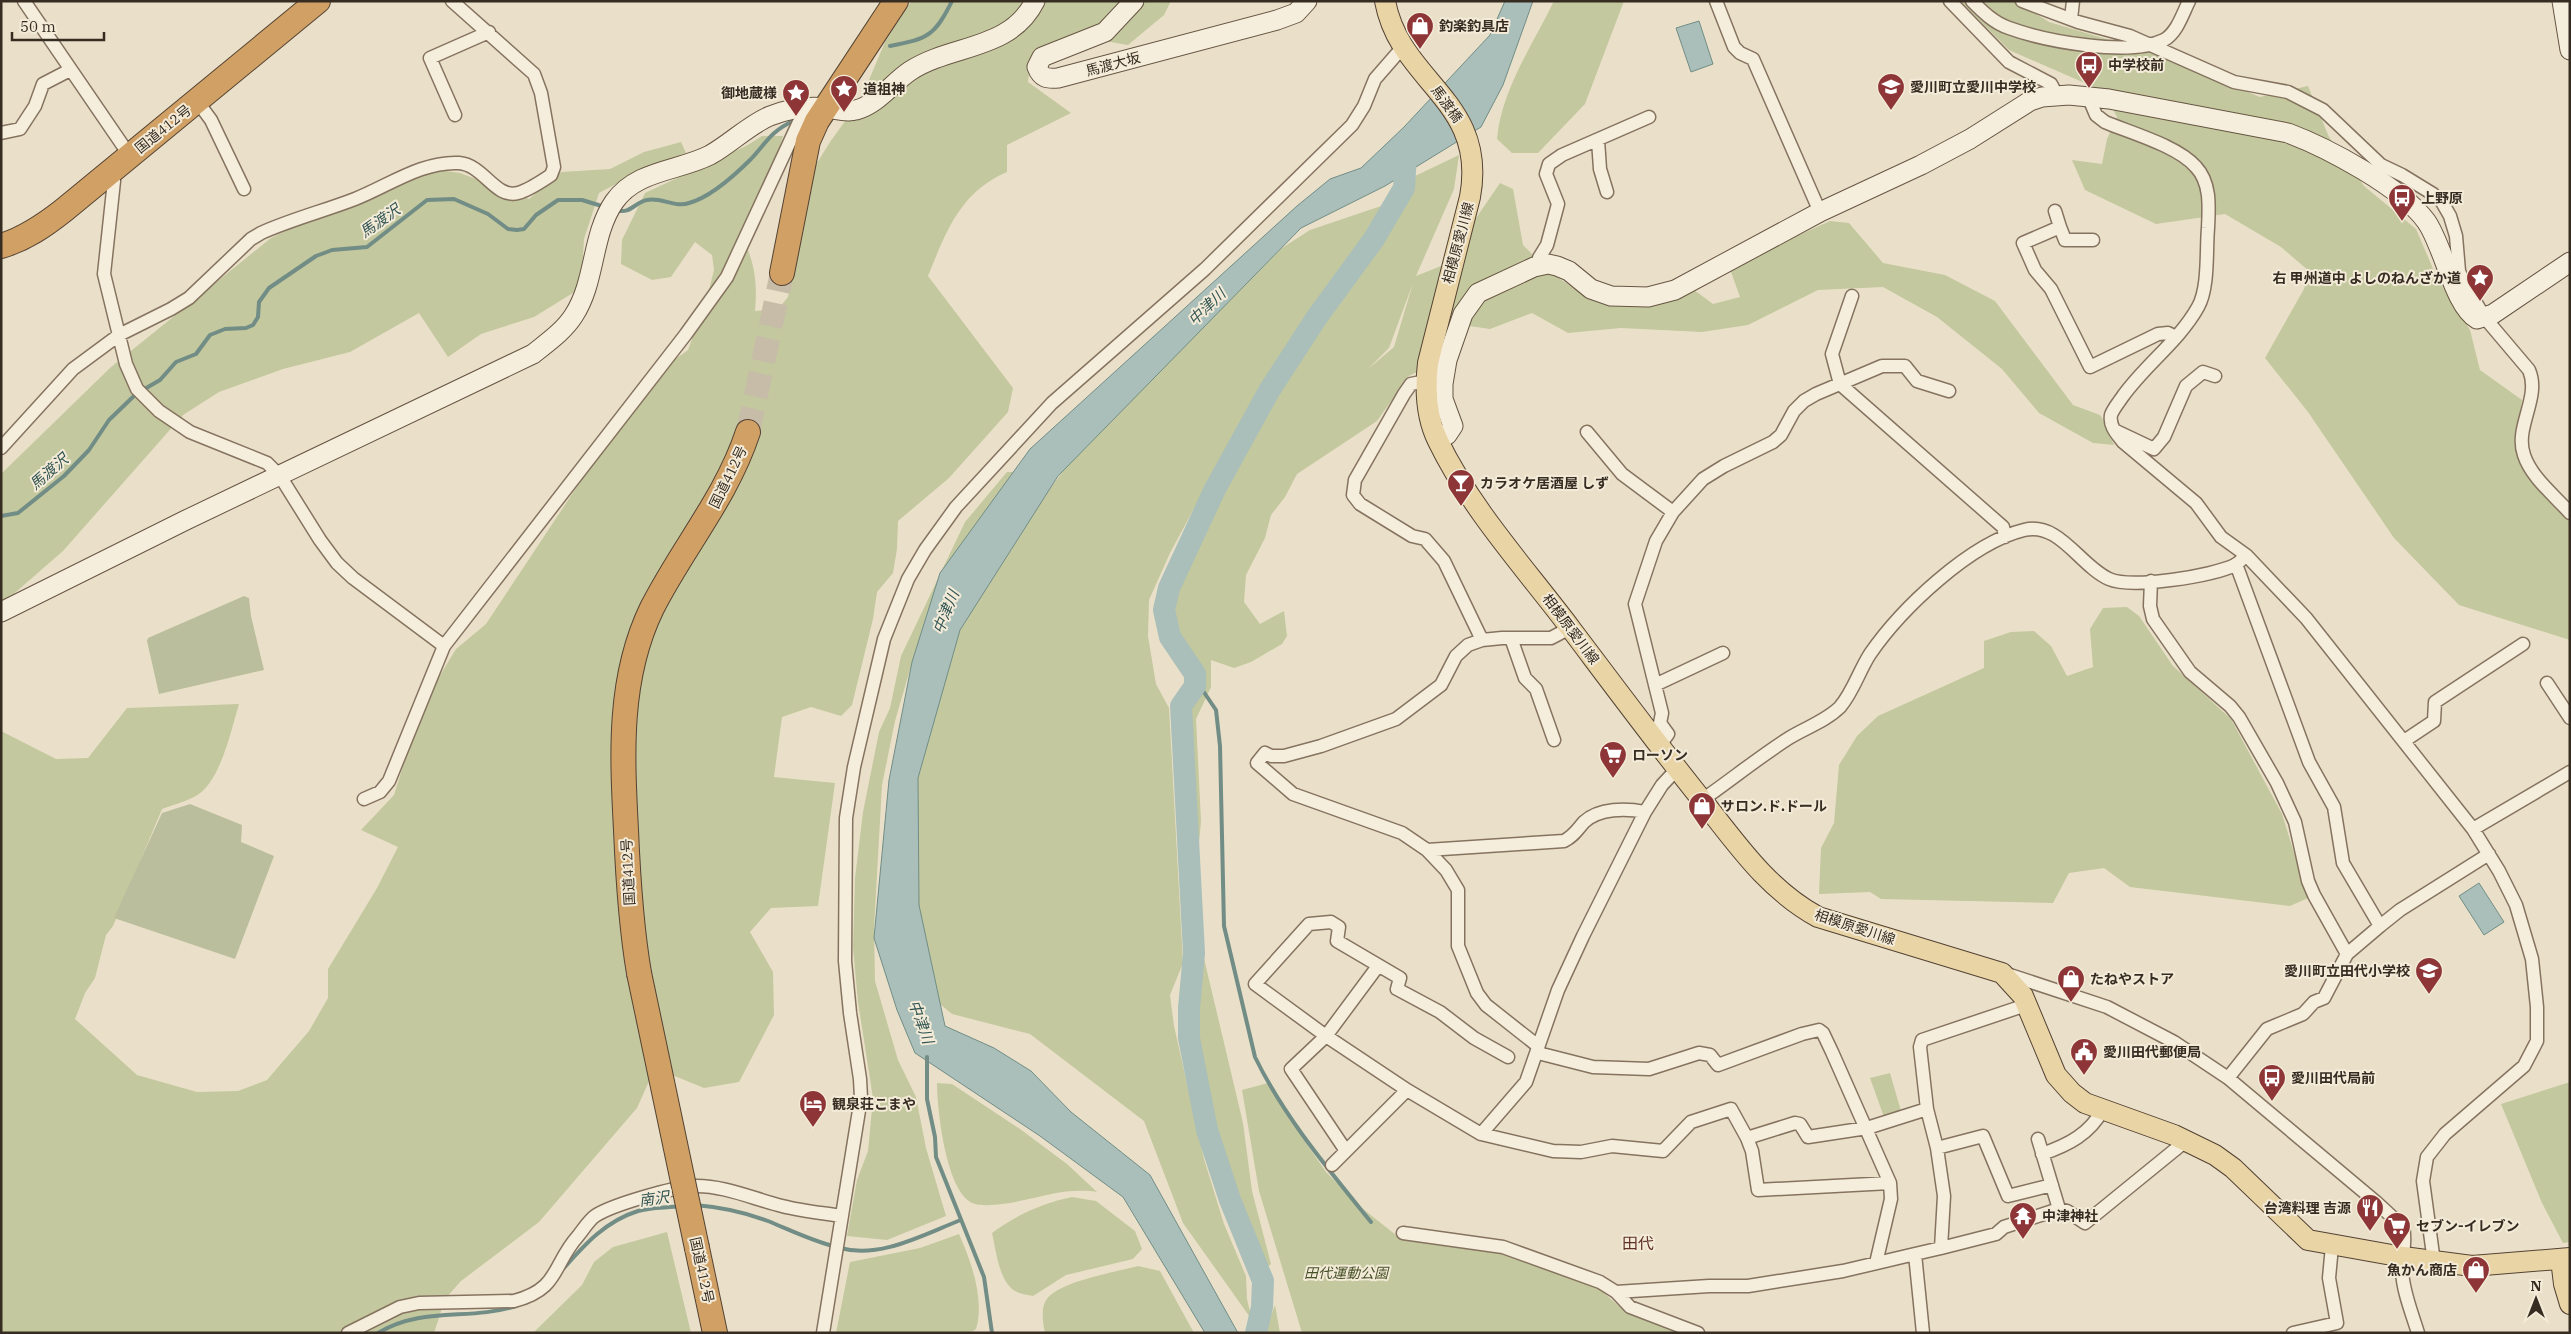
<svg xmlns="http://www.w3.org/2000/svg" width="2571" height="1334" viewBox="0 0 2571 1334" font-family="'IBM Plex Serif','Noto Sans JP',serif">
<rect width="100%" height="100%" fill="#eae0c9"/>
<path fill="#c3c89e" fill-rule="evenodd" d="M911,1H1171L1164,15L1128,45L1087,38L1060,43L1031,55L1028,82L1071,113L1007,145V172C960,192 946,232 928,276L1013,388L1008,412L949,478L898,521L897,549L893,573L877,592L873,619L852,705L841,716L811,707L782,717L774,777L835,783L818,906L771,908L750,932L773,972L774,1015L739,1082L704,1088L655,1068L637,1108L539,1222L461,1281L445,1299L434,1333H1V731L56,759L88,758L127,708L239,704C231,730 220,785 194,797C184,802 172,805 162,809L113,926L106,935L95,978L85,993L75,1019L137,1075L197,1092L238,1091L267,1080L309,1031L328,998V969L377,888L398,847L361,830L394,795L422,705L456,649L486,624L649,378L688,350L707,298L714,270L712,255L695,242L671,277L652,280L621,264L622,240L645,193L746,146L762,136H783L748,250C756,271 757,289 755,311L778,309L788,297L792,279L794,237L804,184L830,142L861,99L885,42Z
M1554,1H1624L1585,104L1538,153H1512L1497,139C1501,91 1533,44 1554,1Z
M1960,1H2016L2049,22L2150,52L2260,97L2308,86L2329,137L2364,186L2416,229L2437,278L2470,330L2480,370L2522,400L2516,447L2547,500L2570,509V640L2459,605L2394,538L2308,412L2265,358L2304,289L2309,271L2281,247L2225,214L2156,224L2085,190L2072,160L2102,164L2107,139L2117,117L2103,91L2009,50Z
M681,142L686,153L650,166L599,193L584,239L581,288L534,317L481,334L448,357L419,313L350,352L283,369L219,392L183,415L63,551L1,605V474L111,367L271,238L364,193L411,166L460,173L529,199L561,172L610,169L644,152Z
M1459,155L1454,189L1416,276L1461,258L1472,224L1500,183L1513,189L1523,245L1550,272L1588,298L1694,290L1713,304L1740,297L1730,269L1739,262L1830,221L1849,223L1883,263L1945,275L1995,301L2073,405L2100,415L2104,421L2114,445L2093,443L2039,413L2002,369L1937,317L1883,287L1818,290L1748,325L1702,332L1621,328L1568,333L1532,313L1490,329L1449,323L1425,336L1417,372L1409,376L1377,421L1297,474L1285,497L1271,515L1265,538L1246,575L1244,602L1260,624L1284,611L1287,636L1282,644L1251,662L1234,668L1211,660V687L1196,719L1201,821L1198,854L1192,853L1187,719L1193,703L1205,684L1195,658L1172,620L1184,562L1264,408L1308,337L1372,249L1415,176ZM1413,283L1394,347L1368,369L1389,348Z
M1381,206L1363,243L1341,275L1297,329L1260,386L1170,553L1149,600L1148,636L1156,684L1169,708L1183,963L1170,995L1174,1026L1204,1159L1224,1224L1246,1276L1247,1299L1252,1320L1183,1223L1144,1121L1030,1034L952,1014L935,1000L921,934L915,852L918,772L936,691L978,585L1076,454L1282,248L1310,230Z
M1007,472H1018L932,611L916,649L895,721L882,785L874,928L875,981L898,1060L916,1097L926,1148L946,1216L887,1240L847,1236L857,1180L868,1151L873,1098L858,1002L853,948L855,878L863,812L879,732L890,708L901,656L965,522Z
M2127,607L2139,616L2173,666L2231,719L2282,814L2308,898L2290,906L2130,887L2104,868L2069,873L2053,903L1881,899L1870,892L1819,894L1821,848L1834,823L1839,765L1857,736L1878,716L1984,668V641L2011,632L2034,631L2051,646L2067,676L2093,667L2090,629L2103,608Z
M1198,933L1243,1123L1252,1191L1271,1264L1264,1270L1246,1231L1234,1197L1208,1100L1194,1032Z
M1890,1073L1901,1111L1884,1117L1870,1078Z
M2570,1082V1242L2563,1243L2542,1203L2501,1104Z
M937,1083L952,1084L1020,1129L1067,1164L1097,1192C1061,1187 1036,1200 1002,1204C995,1205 982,1206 975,1204C946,1196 937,1108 937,1083Z
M1268,1083L1290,1120L1326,1172L1358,1205L1401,1239L1502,1252L1594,1284L1622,1309L1683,1333H1302L1259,1191L1242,1090Z
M1072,1197L1096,1201L1135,1231L1142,1249L1133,1259L1066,1275L1033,1296C1028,1295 1021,1294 1017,1292C999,1284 996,1250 992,1233C1016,1215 1043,1203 1072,1197Z
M667,1232L691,1333H533L582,1285L594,1262L613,1247Z
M959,1234C971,1261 985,1300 976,1329L970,1333H836L850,1262L920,1248Z
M1138,1266L1160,1271L1194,1333H1045C1043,1324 1041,1310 1045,1302C1054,1282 1116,1272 1138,1266Z
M1275,1305L1280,1333H1265Z"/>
<path fill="#babe9c" d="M244,596L249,598L251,616L264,670L159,694L147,641L148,638Z
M190,804L242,825L241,842L274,856L235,959L114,918L162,813Z"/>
<path fill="#aabfb9" stroke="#718d86" d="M1505,1H1533L1503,85L1481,127L1385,186L1301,228L1058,476L960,630L918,778L919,905L945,1026L994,1048L1031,1071L1071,1112L1150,1175L1238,1333H1205L1123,1197L1040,1136L915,1053L897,1010L874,938L889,780L912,662L940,573L1030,449L1297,206L1330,179L1361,168L1404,127L1490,35Z
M1699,21L1713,64L1691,72L1676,28Z
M2479,883L2504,922L2484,935L2459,896Z"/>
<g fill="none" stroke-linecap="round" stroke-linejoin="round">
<path stroke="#718d86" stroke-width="4" d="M890,46C927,39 935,36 952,1
M616,210C630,215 635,202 647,200C661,197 675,208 689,203C711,197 735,175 751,159C767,142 770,132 793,121
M1,516L18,513L64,476L89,450L109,420L136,394L160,380L176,362L196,354L210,335L225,329L246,328L253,325L258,317L259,302L269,288L316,256L332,250L367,247L427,200L454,199L488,214L508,229L517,230L524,229L536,215L558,200H582L605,207
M1195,679L1216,710L1220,746L1224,926L1255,1057C1284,1117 1329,1170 1371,1222
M927,1057V1099L935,1137L936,1157L984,1277L992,1333
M695,1205C720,1207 744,1212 768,1221C790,1230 810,1240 833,1246
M840,1248C881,1259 924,1234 961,1220
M564,1268C585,1244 606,1221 638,1211C650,1207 667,1208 681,1206
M378,1333C423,1306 469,1321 516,1306"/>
<path stroke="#aabfb9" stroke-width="22" d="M1256,1333L1262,1307L1263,1281L1230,1200L1207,1130L1189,1038V1008L1194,953L1181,706L1195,686V674L1170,637L1164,610L1169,588L1215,489L1269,391L1317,317L1374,239L1404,188L1406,155"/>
<path stroke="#c6bca8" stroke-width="24" stroke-dasharray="24 12" stroke-linecap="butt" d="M748,432L782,273"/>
<defs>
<path id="street" d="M24,1L130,156
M1716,1L1734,47L1740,53L1753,59L1820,212
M1950,1L2009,62L2051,84L2057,95
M1972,1C1983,12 1994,23 2009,28C2045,41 2129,57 2164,40C2177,33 2183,13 2189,1
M2022,1L2078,22L2130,36L2234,82L2288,92L2323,110L2381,165L2402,175L2433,194L2442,202L2450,216L2456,236L2459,271L2463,281L2485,318L2529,370C2541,398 2514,427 2524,455C2531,477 2554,495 2570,513
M2071,19L2073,1
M2088,96L2096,115L2105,122C2131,133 2178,146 2196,167C2211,183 2209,207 2208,228C2206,250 2209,288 2198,307C2179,341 2146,364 2123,396C2119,402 2113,409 2111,415C2109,426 2117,434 2123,442L2196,503L2221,537L2246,555L2306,618L2473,829L2499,871L2516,905L2532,959L2537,1007V1041L2524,1066L2445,1134L2427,1157L2423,1181L2434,1262
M197,101L211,120L244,189
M455,115L430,58L489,32
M1,133L20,129L35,106L43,84L70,70
M1598,140L1600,169L1607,192
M109,173L114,181L104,274L126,364L137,389L159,411L190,432L267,463L280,476L320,540L337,563L353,578L444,646
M2055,211L2060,227L2023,243L2035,270L2051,289L2090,367L2158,334L2168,333L2176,337
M2060,227L2065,240H2093
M1541,265L1539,258L1547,245L1558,204L1546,174L1549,164L1562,155L1649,117
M1852,296L1832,354L1840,384L2003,527L2005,537
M1426,381L1411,384L1404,394L1355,480L1353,495L1360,504L1412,536L1425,539L1444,561L1482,640
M2116,431L2154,449L2164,437L2186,386L2203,372L2215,376
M1587,432L1622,474L1673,512
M1,448L73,369L119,335L171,309L189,298L251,239L261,233C292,219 324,211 355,199C388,186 422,161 459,163C484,165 495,199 518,193C529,190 542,181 551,175L554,167L541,93L534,74L452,1
M2236,564L2309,762L2334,807L2343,863L2380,926
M2151,581L2150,606L2153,619L2190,672L2230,706L2239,717L2277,783L2295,822L2308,881L2314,895L2347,954
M1511,638L1525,678L1536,689L1554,740
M2547,683L2570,718
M1655,685L1723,653
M2404,741L2434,721L2435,702L2523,644
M1660,745L1668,734L1660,723L1662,713L1635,604L1656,541L1673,512L1703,479L1724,466L1773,442L1781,435L1794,411L1804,401L1816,394L1882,366H1905L1917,381L1949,391
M364,799L380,792L389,781L444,646L686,334L727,277L799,122L809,107
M1702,800C1731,780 1759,757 1789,738C1805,728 1826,721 1840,707C1853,692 1859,671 1870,654C1901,609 1970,543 2024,530C2059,521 2080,566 2109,579C2132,589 2212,576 2235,565C2239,563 2243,558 2246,555
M2473,829L2570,772
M1427,850L1564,841C1574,836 1577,830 1584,822C1599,808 1626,808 1645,812
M2004,973L2107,1007L2174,1042L2228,1078L2376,1202L2403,1227C2407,1243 2401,1256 2402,1271C2403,1292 2412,1313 2418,1333
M1538,1046L1486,1005L1477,993L1458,946V890L1446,870L1427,850L1402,833L1293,794L1257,763L1265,753L1271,756H1284L1321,746L1396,719L1441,685L1456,656L1468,645L1482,640L1502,638H1551L1570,628
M1538,1051L1542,1054L1593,1067L1649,1069L1699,1053L1710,1055L1718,1065L1802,1034L1819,1030L1823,1033L1832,1052L1890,1183L1891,1199L1876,1263
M1508,1057L1474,1038L1440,1012L1397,989L1400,978L1337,941L1339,927L1331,922L1309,924L1255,984L1326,1036L1407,1090L1481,1134L1553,1151L1581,1152L1612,1146L1663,1151L1691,1122L1731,1109L1747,1138
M2228,1078L2267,1029L2303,1014L2314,1002L2324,998L2347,954L2380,926L2400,910L2489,854
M1481,1134L1526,1082L1558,990L1583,936L1645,812L1662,785L1677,769
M2038,1139L2059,1209L2067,1211L2085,1223L2187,1140
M1937,1148L1983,1136L2008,1196L2052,1185
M1346,1151L1291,1069L1326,1036L1378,966
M2042,1154C2068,1145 2090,1134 2103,1109
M1332,1165L1407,1090
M1890,1183L1758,1190L1752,1151L1747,1138L1795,1123L1800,1124L1808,1137L1867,1128L1927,1109
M1403,1233L1503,1247L1600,1282L1616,1292L1630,1307L1698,1333
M1941,1248L1996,1234L2004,1227L2059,1209
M1915,1254L1941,1248L1944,1196L1937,1148L1927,1109L1920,1047L1922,1040L2026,1005
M1616,1292L1709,1286H1748L1843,1271L1915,1254L1923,1333
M348,1333L400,1307L419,1303L514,1301C560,1289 552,1265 578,1236C583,1230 589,1220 595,1216C611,1205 674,1187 694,1186C723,1185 754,1199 782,1206C801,1211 823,1213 842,1216
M823,1333L861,1098L860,1079L850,1013L845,961L846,818L854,767L884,639L908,579L925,550L956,507L1052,403L1205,269L1352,125L1364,106L1375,79L1402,48
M2293,1333L2337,1323L2329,1278L2332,1246"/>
<path id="secondary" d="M1134,1L1105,32L1042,57L1037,67C1041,78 1047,79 1058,78L1277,20L1296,13L1307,1
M2562,1L2570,50
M1437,439L1447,435L1453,426L1443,399V384L1447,360L1463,314L1478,293L1534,267L1548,264L1557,266L1569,271L1591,289L1611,296L1648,297L1675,290L1820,212L1921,165L1970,139L2030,101L2042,97L2069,95L2109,99L2288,133C2328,148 2401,187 2426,221C2443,244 2454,306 2477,319L2493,314L2570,262
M1,612L186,520L533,354C548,342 564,331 574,315C596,281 591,236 614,202C636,170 679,171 710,155C730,144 750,124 770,116C788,109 808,106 826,108C836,109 846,113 856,110C878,104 892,83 910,71C951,44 1010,51 1035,1"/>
<path id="primary" d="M1385,1C1400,83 1488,100 1470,197L1428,363C1425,389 1426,417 1438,441C1471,509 1525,568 1571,629C1614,686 1657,744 1702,800C1737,844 1767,889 1818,917L2002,973L2023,996L2056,1075L2072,1093L2085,1103L2174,1135L2215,1155L2233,1168L2308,1240L2403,1257L2472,1266L2570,1258
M2561,1259L2564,1284L2570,1304"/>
<path id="highway" d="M1,246C25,239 45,225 64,210L318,1
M782,273L808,141L817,121L896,1
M639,973C631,926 628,878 626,830C622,754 618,678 652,608C683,547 726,498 748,432
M697,1248L715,1333"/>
</defs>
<use href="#street" stroke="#857360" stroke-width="15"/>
<use href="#secondary" stroke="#675543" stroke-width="21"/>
<use href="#primary" stroke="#544233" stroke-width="22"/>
<use href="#highway" stroke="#544233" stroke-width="26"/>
<use href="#street" stroke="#f6eedc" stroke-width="12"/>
<use href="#secondary" stroke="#f6eedc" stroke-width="19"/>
<use href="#primary" stroke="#e9d4a6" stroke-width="20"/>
<use href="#highway" stroke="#d0a064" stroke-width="24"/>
<defs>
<path id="highway-bridge" d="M639,973L697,1248"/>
</defs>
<use href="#highway-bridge" stroke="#544233" stroke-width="26" stroke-linecap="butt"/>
<use href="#highway-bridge" stroke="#d0a064" stroke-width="24"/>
</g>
<defs>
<symbol id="shop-pin" viewBox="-11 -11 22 30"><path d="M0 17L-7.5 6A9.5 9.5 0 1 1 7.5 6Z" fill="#8e3637" stroke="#f3ebd8"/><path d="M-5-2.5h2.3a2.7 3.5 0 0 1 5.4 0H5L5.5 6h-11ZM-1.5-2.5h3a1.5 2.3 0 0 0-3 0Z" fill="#fff"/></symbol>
<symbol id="bus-pin" viewBox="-11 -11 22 30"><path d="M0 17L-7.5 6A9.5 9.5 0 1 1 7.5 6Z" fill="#8e3637" stroke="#f3ebd8"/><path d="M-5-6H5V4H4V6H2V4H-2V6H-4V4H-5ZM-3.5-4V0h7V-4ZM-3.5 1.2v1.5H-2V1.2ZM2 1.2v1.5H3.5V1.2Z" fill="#fff"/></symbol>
<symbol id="school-pin" viewBox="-11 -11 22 30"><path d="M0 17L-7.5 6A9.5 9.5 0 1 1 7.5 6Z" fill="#8e3637" stroke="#f3ebd8"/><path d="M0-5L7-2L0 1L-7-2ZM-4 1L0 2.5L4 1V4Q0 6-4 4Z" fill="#fff"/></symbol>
<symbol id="sight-pin" viewBox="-11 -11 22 30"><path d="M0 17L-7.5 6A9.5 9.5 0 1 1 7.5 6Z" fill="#8e3637" stroke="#f3ebd8"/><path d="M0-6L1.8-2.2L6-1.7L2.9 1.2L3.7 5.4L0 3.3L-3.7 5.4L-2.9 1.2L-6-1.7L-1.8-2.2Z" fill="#fff"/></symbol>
<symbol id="bar-pin" viewBox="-11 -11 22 30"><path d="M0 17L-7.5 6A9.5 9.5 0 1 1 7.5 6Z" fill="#8e3637" stroke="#f3ebd8"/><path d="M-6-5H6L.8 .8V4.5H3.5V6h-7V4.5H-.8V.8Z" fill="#fff"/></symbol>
<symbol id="supermarket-pin" viewBox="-11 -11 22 30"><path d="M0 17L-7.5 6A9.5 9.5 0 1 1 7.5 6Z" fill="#8e3637" stroke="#f3ebd8"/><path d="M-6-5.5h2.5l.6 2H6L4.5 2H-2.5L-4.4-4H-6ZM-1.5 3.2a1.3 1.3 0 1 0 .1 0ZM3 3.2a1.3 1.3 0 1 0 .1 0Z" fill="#fff"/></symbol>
<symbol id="civic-pin" viewBox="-11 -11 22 30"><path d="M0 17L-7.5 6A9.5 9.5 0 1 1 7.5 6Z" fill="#8e3637" stroke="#f3ebd8"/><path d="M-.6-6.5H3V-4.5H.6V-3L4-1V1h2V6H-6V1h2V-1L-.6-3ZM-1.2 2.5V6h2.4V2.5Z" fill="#fff"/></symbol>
<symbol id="hotel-pin" viewBox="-11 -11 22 30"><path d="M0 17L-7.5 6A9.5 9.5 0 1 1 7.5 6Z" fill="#8e3637" stroke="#f3ebd8"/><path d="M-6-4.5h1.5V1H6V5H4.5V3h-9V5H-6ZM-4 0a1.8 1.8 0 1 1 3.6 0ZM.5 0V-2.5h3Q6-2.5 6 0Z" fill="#fff"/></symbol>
<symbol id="restaurant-pin" viewBox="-11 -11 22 30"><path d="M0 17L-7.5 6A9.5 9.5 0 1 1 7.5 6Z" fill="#8e3637" stroke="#f3ebd8"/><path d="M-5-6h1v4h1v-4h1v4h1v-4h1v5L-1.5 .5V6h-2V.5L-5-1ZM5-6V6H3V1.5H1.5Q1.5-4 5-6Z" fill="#fff"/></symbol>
<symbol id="temple-pin" viewBox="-11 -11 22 30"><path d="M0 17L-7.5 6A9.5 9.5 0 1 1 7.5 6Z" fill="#8e3637" stroke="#f3ebd8"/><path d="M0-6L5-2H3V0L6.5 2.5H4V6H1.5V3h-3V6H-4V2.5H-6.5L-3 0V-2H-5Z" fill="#fff"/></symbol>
</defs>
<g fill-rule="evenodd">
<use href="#shop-pin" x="1404" y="10" width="32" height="43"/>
<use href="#bus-pin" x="2073" y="49" width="32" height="43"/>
<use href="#school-pin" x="1875" y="71" width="32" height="43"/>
<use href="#sight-pin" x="828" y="73" width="32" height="43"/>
<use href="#sight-pin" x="780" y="77" width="32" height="43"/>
<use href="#bus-pin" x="2386" y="182" width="32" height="43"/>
<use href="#sight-pin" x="2464" y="262" width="32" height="43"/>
<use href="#bar-pin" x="1445" y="467" width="32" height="43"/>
<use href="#supermarket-pin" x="1597" y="739" width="32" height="43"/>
<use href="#shop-pin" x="1686" y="790" width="32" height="43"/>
<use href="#school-pin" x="2413" y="955" width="32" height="43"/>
<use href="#shop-pin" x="2055" y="963" width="32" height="43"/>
<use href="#civic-pin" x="2068" y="1036" width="32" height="43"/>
<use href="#bus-pin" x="2256" y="1062" width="32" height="43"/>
<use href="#hotel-pin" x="797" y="1088" width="32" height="43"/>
<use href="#restaurant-pin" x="2354" y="1192" width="32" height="43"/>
<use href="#temple-pin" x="2007" y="1200" width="32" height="43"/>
<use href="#supermarket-pin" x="2381" y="1210" width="32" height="43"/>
<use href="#shop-pin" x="2460" y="1254" width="32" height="43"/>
</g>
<g text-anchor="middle" stroke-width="4" stroke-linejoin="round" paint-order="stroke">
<g font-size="14" font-weight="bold" fill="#372c22" stroke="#f3ebd8" text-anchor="start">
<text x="1439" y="31">釣楽釣具店</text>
<text x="2108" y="70">中学校前</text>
<text x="1910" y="92">愛川町立愛川中学校</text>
<text x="863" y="94">道祖神</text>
<text x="777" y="98" text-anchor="end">御地蔵様</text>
<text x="2421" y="203">上野原</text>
<text x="2461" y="283" text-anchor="end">右 甲州道中 よしのねんざか道</text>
<text x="1480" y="488">カラオケ居酒屋 しず</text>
<text x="1632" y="760">ローソン</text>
<text x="1721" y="811">サロン.ド.ドール</text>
<text x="2410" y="976" text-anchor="end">愛川町立田代小学校</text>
<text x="2090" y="984">たねやストア</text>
<text x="2103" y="1057">愛川田代郵便局</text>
<text x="2291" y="1083">愛川田代局前</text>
<text x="832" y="1109">観泉荘こまや</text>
<text x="2351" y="1213" text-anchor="end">台湾料理 吉源</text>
<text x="2042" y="1221">中津神社</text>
<text x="2416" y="1231">セブン-イレブン</text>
<text x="2457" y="1275" text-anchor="end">魚かん商店</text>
</g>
<g font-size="14" fill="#372c22" stroke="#f3ebd8">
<text transform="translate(1113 64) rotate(-15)" y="5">馬渡大坂</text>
<text transform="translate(1447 104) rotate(54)" y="5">馬渡橋</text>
<text transform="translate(163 129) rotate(-39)" y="5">国道412号</text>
<text transform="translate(1458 243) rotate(-75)" y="5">相模原愛川線</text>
<text transform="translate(728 477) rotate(-64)" y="5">国道412号</text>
<text transform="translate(1571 629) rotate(53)" y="5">相模原愛川線</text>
<text transform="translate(628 872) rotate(-93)" y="5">国道412号</text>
<text transform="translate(1855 927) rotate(18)" y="5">相模原愛川線</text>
<text transform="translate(702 1270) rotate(78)" y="5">国道412号</text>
</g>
<g font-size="14" font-style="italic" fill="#48512a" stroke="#f3ebd8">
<text x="1346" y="1278">田代運動公園</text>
</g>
<g font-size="15" font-style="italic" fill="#325553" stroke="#f3ebd8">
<text transform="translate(380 221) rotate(-35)" y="5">馬渡沢</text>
<text transform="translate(1207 307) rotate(-44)" y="5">中津川</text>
<text transform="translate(49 472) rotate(-41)" y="5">馬渡沢</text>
<text transform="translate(946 612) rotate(-68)" y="5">中津川</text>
<text transform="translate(921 1022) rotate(70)" y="5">中津川</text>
<text transform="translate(654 1199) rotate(-8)" y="5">南沢</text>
</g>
<g font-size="16" fill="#5f3125" stroke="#f3ebd8">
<text x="1638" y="1249">田代</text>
</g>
</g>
<rect width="2571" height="1334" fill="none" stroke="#372c22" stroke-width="5"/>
<g transform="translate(2536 1299)" stroke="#f3ebd8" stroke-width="4" paint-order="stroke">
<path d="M0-4L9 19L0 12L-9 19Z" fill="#372c22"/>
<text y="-8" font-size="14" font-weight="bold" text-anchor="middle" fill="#372c22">N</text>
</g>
<path d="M12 32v8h92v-8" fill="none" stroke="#372c22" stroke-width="2.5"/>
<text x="20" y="32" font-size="15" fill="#372c22" stroke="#f3ebd8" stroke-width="4" paint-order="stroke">50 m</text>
</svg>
